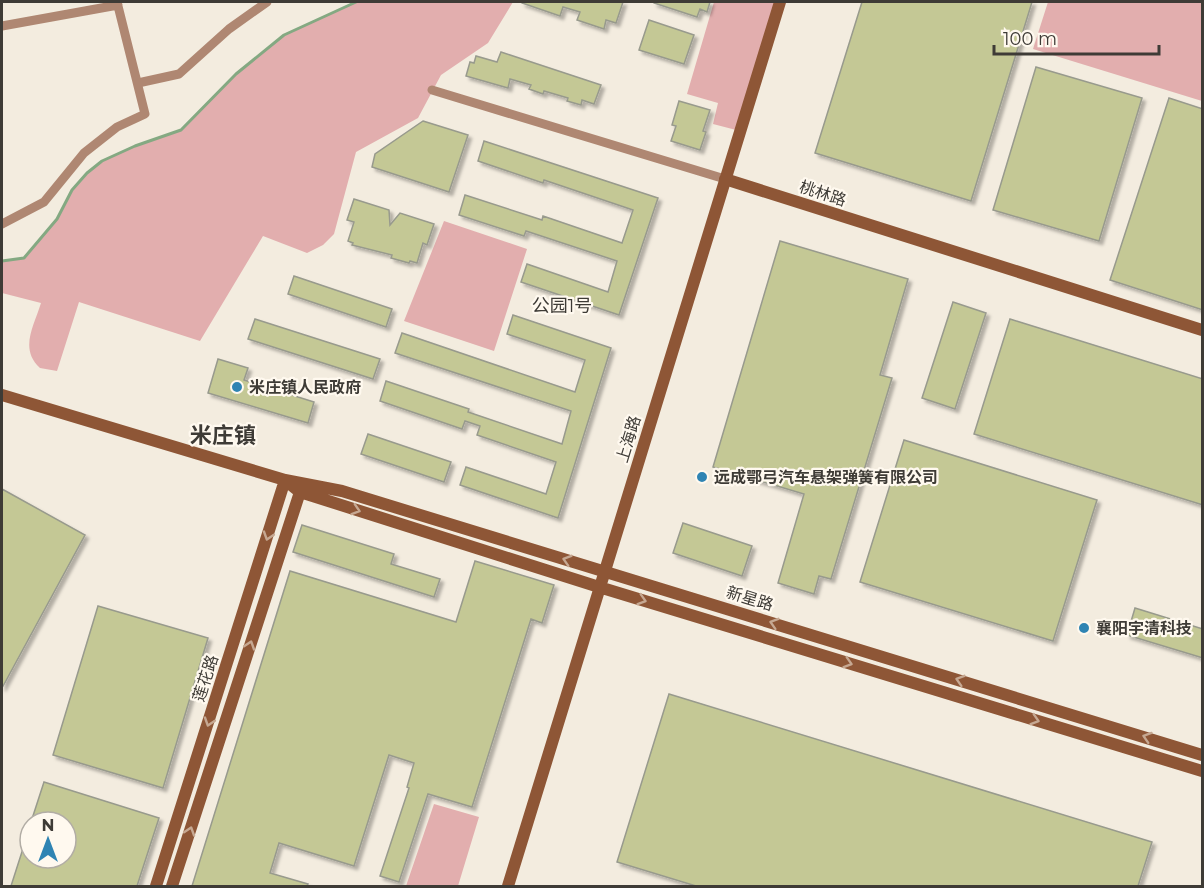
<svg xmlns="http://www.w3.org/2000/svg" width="1204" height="888" viewBox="0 0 1204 888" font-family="Montserrat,'Noto Sans SC',sans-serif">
<defs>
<filter id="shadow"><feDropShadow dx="3.5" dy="3.5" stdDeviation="1.5" flood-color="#0004"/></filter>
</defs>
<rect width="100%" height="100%" fill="#f3ecdf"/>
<path fill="#e2aeae" d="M356,2H513L488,43L441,75L418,118L356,152L334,234L323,245L307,253L263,236L200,341L79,302L57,371L40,368C19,349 34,326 41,303L2,293V261L24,258L57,219L72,190L87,173L102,161L135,146L181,130L236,74L284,35Z
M714,2H780L740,131L713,124L718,103L687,94Z
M1048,2H1202V101L1033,49Z
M444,221L527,249L494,351L404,321Z
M434,804L479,817L458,886H406Z"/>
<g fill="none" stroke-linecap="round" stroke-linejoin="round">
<path stroke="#84a982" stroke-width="3" d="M2,261L24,258L57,219L72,190L87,173L102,161L135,146L181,130L236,74L284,35L356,2"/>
</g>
<path fill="#c4c895" stroke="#989a8d" stroke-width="1.5" filter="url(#shadow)" d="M522,2H623L616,23L606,20L604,29L577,20L580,12L563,7L560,16L522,3Z
M654,2H710L707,12L700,9L697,17L654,3Z
M862,2H1032L971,201L815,153Z
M649,20L694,35L684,64L639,50Z
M501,52L601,85L594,104L582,100L581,105L567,101L568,98L544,91L543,94L529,89L531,85L510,79L508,88L466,76L470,62L474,63L476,56L497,62Z
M1036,67L1142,98L1099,241L993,210Z
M1169,98L1203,109V310L1110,280Z
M679,101L710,110L703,131L706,132L700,150L671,141L676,126L672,125Z
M423,121L468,135L449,192L372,167L375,154Z
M484,141L658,198L619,315L521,282L527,264L608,292L617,261L526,231L524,236L459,215L465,195L542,220L543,216L622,243L633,210L544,180L543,183L478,161Z
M354,199L389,210L390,225L400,213L434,224L427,245L423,243L417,263L410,261L409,263L391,258L392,255L352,245L353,243L348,241L354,222L347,220Z
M780,241L908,279L880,375L892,378L831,579L819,576L814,594L778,583L804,494L713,467Z
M294,276L392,309L386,327L288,294Z
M953,302L986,313L955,409L922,398Z
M513,315L611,348L558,518L460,485L466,467L546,494L556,462L477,435L480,426L465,421L462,429L380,401L386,381L469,409L468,412L562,444L571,411L395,353L402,333L575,392L585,360L507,334Z
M255,319L380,359L373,379L248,339Z
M1010,319L1203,379V505L974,434Z
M218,359L248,368L244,380L314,402L308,423L208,393Z
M368,434L451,462L444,482L361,454Z
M904,440L1097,500L1053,641L860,582Z
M2,489L85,535L2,688Z
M683,523L752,546L742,576L673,553Z
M302,525L394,554L391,564L440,579L434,597L293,552Z
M475,561L554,585L542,623L531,619L472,807L428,794L399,882L380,876L409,788L407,787L414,763L389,755L354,866L279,843L270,873L308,884L307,886H192L290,571L456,622Z
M98,606L208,638L163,788L53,755Z
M1135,608L1203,629V658L1127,635Z
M669,694L1152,842L1138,886H696L617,862Z
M44,782L159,818L137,886H11L28,833H30V858H66V822H31Z"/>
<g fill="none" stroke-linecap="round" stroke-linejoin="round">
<path stroke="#af8772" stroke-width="9" d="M2,26L118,5
M138,83L179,74L229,29L267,2
M432,90L725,179
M2,224L44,202L84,153L117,127L145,114L117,2"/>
<path stroke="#8e5636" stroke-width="12" d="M725,179L1202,330
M2,395L285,480L300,492L599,587L1202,771
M156,886L285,480L342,491L1202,755
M172,886L300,492
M508,886L780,2"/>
</g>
<defs><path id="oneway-chevron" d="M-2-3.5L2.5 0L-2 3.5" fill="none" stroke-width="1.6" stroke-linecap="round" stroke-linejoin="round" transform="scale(1.5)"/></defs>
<g stroke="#c6a892">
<use href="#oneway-chevron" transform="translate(356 510) rotate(18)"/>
<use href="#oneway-chevron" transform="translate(268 536) rotate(108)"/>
<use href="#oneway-chevron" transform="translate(567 560) rotate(-163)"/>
<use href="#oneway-chevron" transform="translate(642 600) rotate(17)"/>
<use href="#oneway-chevron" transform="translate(774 623) rotate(-163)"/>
<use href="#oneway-chevron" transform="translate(250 645) rotate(-72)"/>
<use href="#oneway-chevron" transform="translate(848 663) rotate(17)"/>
<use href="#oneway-chevron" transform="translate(960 680) rotate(-163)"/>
<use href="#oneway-chevron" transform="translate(1035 720) rotate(17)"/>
<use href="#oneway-chevron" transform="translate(209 722) rotate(108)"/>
<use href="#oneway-chevron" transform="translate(1147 737) rotate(-162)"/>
<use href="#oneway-chevron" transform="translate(190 831) rotate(-72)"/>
</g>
<g fill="#2f84b3" stroke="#fff9ef" stroke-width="2">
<circle cx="237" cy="387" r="6"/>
<circle cx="702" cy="477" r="6"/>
<circle cx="1084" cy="628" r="6"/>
</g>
<g text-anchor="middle" stroke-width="4.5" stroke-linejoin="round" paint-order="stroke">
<g font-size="16" fill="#3e3b36" stroke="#fff9ef">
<text transform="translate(823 193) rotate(18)" y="6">桃林路</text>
<text transform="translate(628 439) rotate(-73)" y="6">上海路</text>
<text transform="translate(750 598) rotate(17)" y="6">新星路</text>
<text transform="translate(205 678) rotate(-72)" y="6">莲花路</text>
</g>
<g font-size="16" font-weight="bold" fill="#3e3b36" stroke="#fff9ef" text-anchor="start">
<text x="249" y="393">米庄镇人民政府</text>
<text x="714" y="483">远成鄂弓汽车悬架弹簧有限公司</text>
<text x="1096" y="634">襄阳宇清科技</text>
</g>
<g font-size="18" fill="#3e3b36" stroke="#fff9ef">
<text x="562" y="312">公园1号</text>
</g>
<g font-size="22" font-weight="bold" fill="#3e3b36" stroke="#fff9ef">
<text x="223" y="443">米庄镇</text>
</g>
</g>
<rect width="1204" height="888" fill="none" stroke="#3e3b36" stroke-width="6"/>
<g transform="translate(48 840)"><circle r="28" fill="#fff9ef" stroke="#b2ada5" stroke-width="1.5"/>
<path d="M0-4.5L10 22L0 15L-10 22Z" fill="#2f84b3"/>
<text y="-9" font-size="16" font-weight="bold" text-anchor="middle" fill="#3e3b36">N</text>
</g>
<path d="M994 45v9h165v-9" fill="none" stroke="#3e3b36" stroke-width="3"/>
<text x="1003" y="45" font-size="18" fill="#3e3b36" stroke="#fff9ef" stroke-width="4.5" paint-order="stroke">100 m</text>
</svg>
